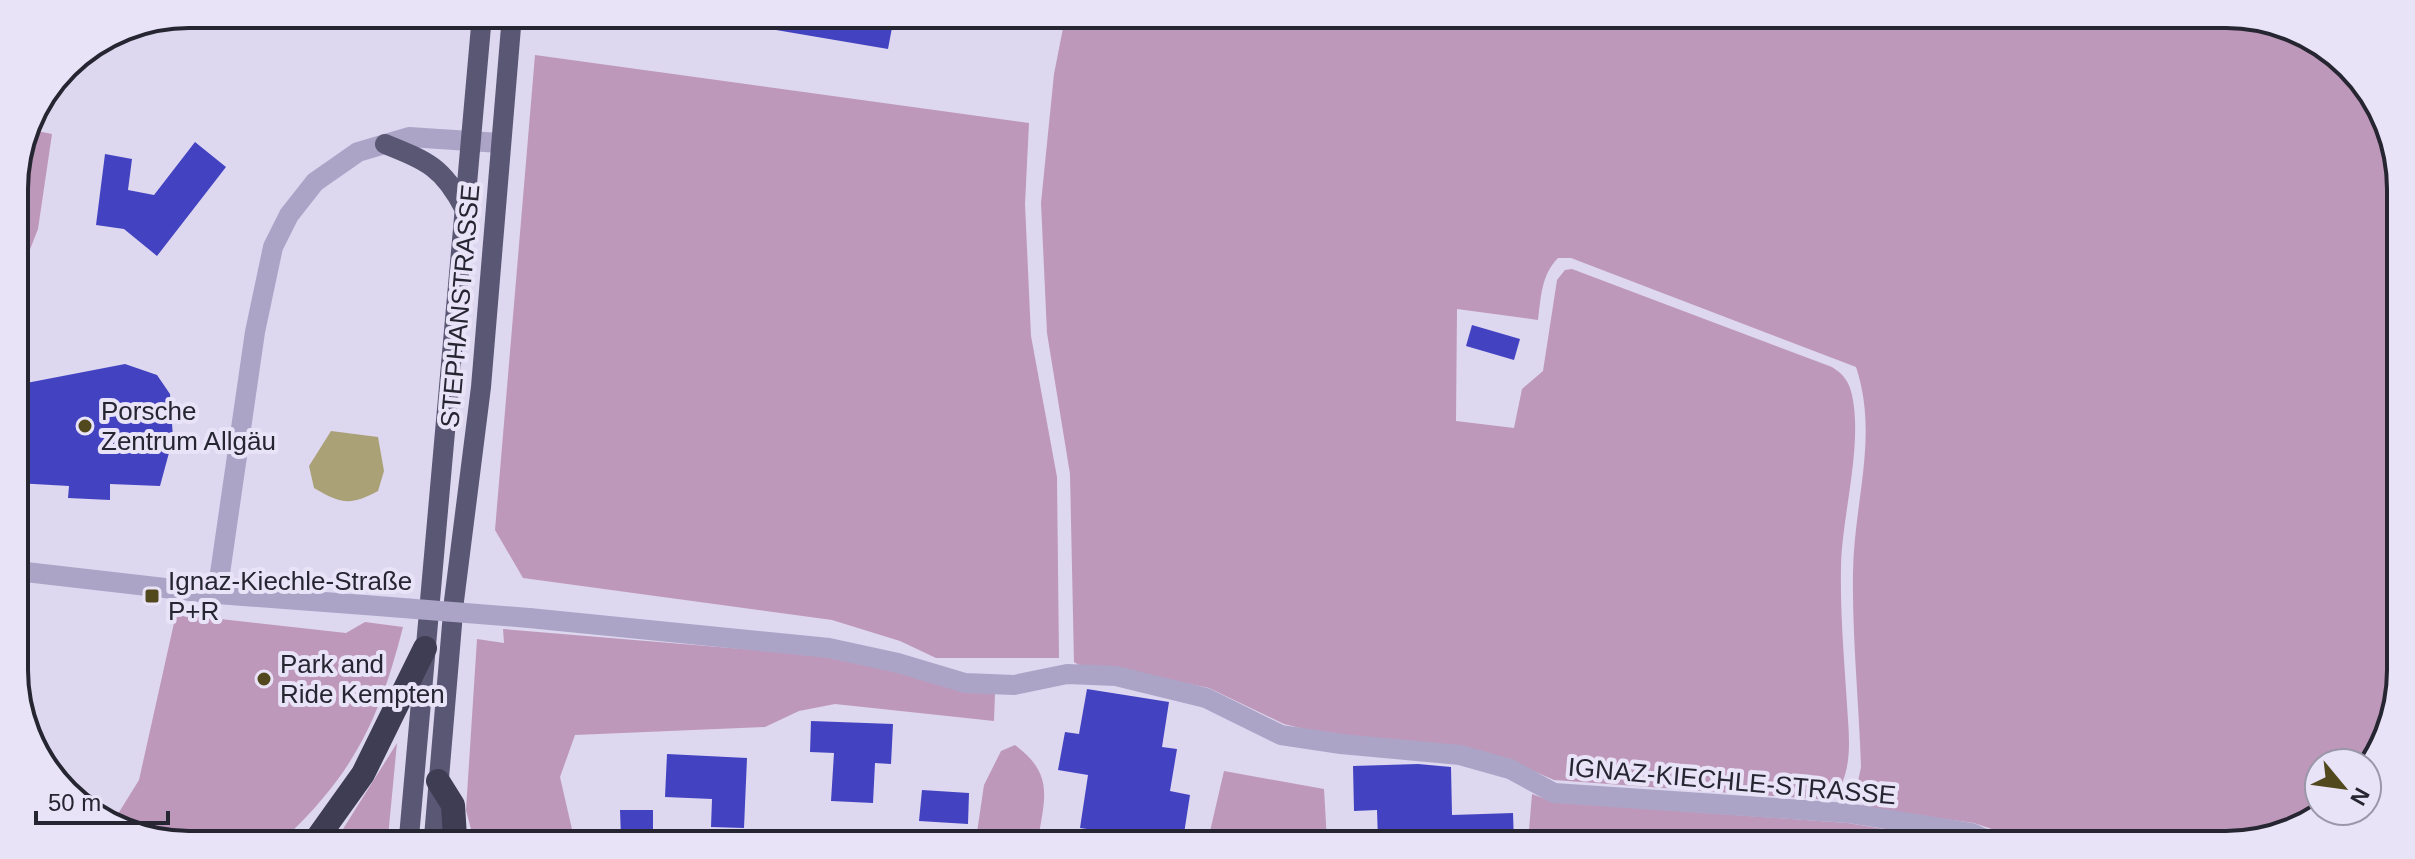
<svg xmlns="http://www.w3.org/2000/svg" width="2415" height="859" viewBox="0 0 2415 859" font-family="Helvetica,sans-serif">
<rect width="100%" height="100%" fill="#ded7f0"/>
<path fill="#be98ba" d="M1065,18L2282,23L2358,74L2399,165L2392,726L2365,763H2319V811H2327L2237,845L2099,844L2024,840L1974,823L1868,809C1851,799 1858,784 1861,767C1859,702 1852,637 1853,572C1854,501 1879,436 1856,367L1571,258H1558C1541,275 1541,298 1538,320L1457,309L1456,421L1514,428L1522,389L1543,371L1557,280L1565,270L1572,269L1832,367C1843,374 1849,381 1852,395C1863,446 1842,514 1841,567C1840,617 1845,669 1848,720C1850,748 1851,780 1830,800L1554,780L1511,761L1341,738L1284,724L1209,688L1115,669L1082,667L1074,662L1070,474L1047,333L1041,203L1054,74Z
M535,55L1029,123L1025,204L1031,336L1057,477L1059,658H936L900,641L832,620L523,578L495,530Z
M27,129L52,134L38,229L29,252L16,256L14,177Z
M176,614L346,633L365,622L403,627C380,717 355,772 286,837L133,836L113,822L139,780Z
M503,629L827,656L995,693L994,721L835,704L799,711L765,727L575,735L560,777L574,838L473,837L466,810L477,639L504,643Z
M397,743L388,837H338Z
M1015,745C1054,774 1045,797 1038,840L976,839L984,785L1001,751Z
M1224,771L1324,789L1327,841L1208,840Z
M1532,794L1554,802L1848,823L1972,844L1528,842Z"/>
<path fill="#aba177" d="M331,431L378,437L384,471L378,491C350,506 341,504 314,488L309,466Z"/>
<path fill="#4343c2" d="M779,17H894L888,49L776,30Z
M195,142L226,167L157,256L124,229L96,225L105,154L132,159L128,190L154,195Z
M1472,325L1520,339L1514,360L1466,346Z
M125,364L157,375L170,394L173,438L160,486L110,484V500L68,498L69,486L16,483V385Z
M1087,689L1169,702L1162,747L1177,749L1170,791L1190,795L1183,840H1136L1137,836L1080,828L1088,775L1058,770L1065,732L1079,734Z
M811,721L893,724L891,764L875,763L873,803L831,801L834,753L810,752Z
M667,754L747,758L744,828L711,827L712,799L665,797Z
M1418,764L1451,767L1452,815L1513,813L1514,842L1465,841V830L1421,831V841H1378L1377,810L1354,811L1353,766Z
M922,790L969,793L968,824L919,821Z
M620,810H653V838H621Z"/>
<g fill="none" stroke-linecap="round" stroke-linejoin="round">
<path stroke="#aba4c7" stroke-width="20" d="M17,571L217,594L365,605
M217,594L255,332L273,247L289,215L315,182L358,152L409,137L500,143
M529,618L829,648L898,663L965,683L1014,685L1067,674L1116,676L1206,698L1281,735L1341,744L1460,755L1510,769L1554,793L1848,813L1972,833L1996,844"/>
<path stroke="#595774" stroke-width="20" d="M385,144C427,161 443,167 464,208
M409,837L482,15
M434,837L454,601L481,387L512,15"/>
<path stroke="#3e3d53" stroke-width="24" d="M438,781L453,805L455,837
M318,837L363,774L425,648"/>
<path stroke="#aba4c7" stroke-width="20" d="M365,605L529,618"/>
</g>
<g fill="#52481d" stroke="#e9e3f8" stroke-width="3">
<circle cx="85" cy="426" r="8"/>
<rect x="144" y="588" width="16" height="16" rx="4"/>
<circle cx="264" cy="679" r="8"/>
</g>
<g text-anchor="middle" stroke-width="8" stroke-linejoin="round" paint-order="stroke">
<g font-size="26" fill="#262532" stroke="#e9e3f8">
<text transform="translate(460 306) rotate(-85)" y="9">STEPHANSTRASSE</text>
<text transform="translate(1732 781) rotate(5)" y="9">IGNAZ-KIECHLE-STRASSE</text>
</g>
<g font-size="26" fill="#262532" stroke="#e9e3f8" text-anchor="start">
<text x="101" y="420">Porsche<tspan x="101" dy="30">Zentrum Allgäu</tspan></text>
<text x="168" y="590">Ignaz-Kiechle-Straße<tspan x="168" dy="30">P+R</tspan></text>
<text x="280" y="673">Park and<tspan x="280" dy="30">Ride Kempten</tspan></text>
</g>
</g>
<path d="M0 0H2415V859H0ZM189 28H2226A161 161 0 0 1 2387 189V670A161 161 0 0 1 2226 831H189A161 161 0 0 1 28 670V189A161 161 0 0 1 189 28Z" fill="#e9e3f8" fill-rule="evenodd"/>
<path fill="none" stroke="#262532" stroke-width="4" d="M189 28H2226A161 161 0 0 1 2387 189V670A161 161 0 0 1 2226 831H189A161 161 0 0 1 28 670V189A161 161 0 0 1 189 28Z"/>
<g transform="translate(2343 787) rotate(119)"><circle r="38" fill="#e9e3f8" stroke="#9b97a9" stroke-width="2"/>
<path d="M0-6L14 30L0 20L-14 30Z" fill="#52481d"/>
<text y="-12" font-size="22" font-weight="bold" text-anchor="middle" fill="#262532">N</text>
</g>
<path d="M36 811v12h132v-12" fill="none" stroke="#262532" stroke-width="4"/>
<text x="48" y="811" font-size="24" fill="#262532" stroke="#e9e3f8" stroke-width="6" paint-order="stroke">50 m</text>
</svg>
